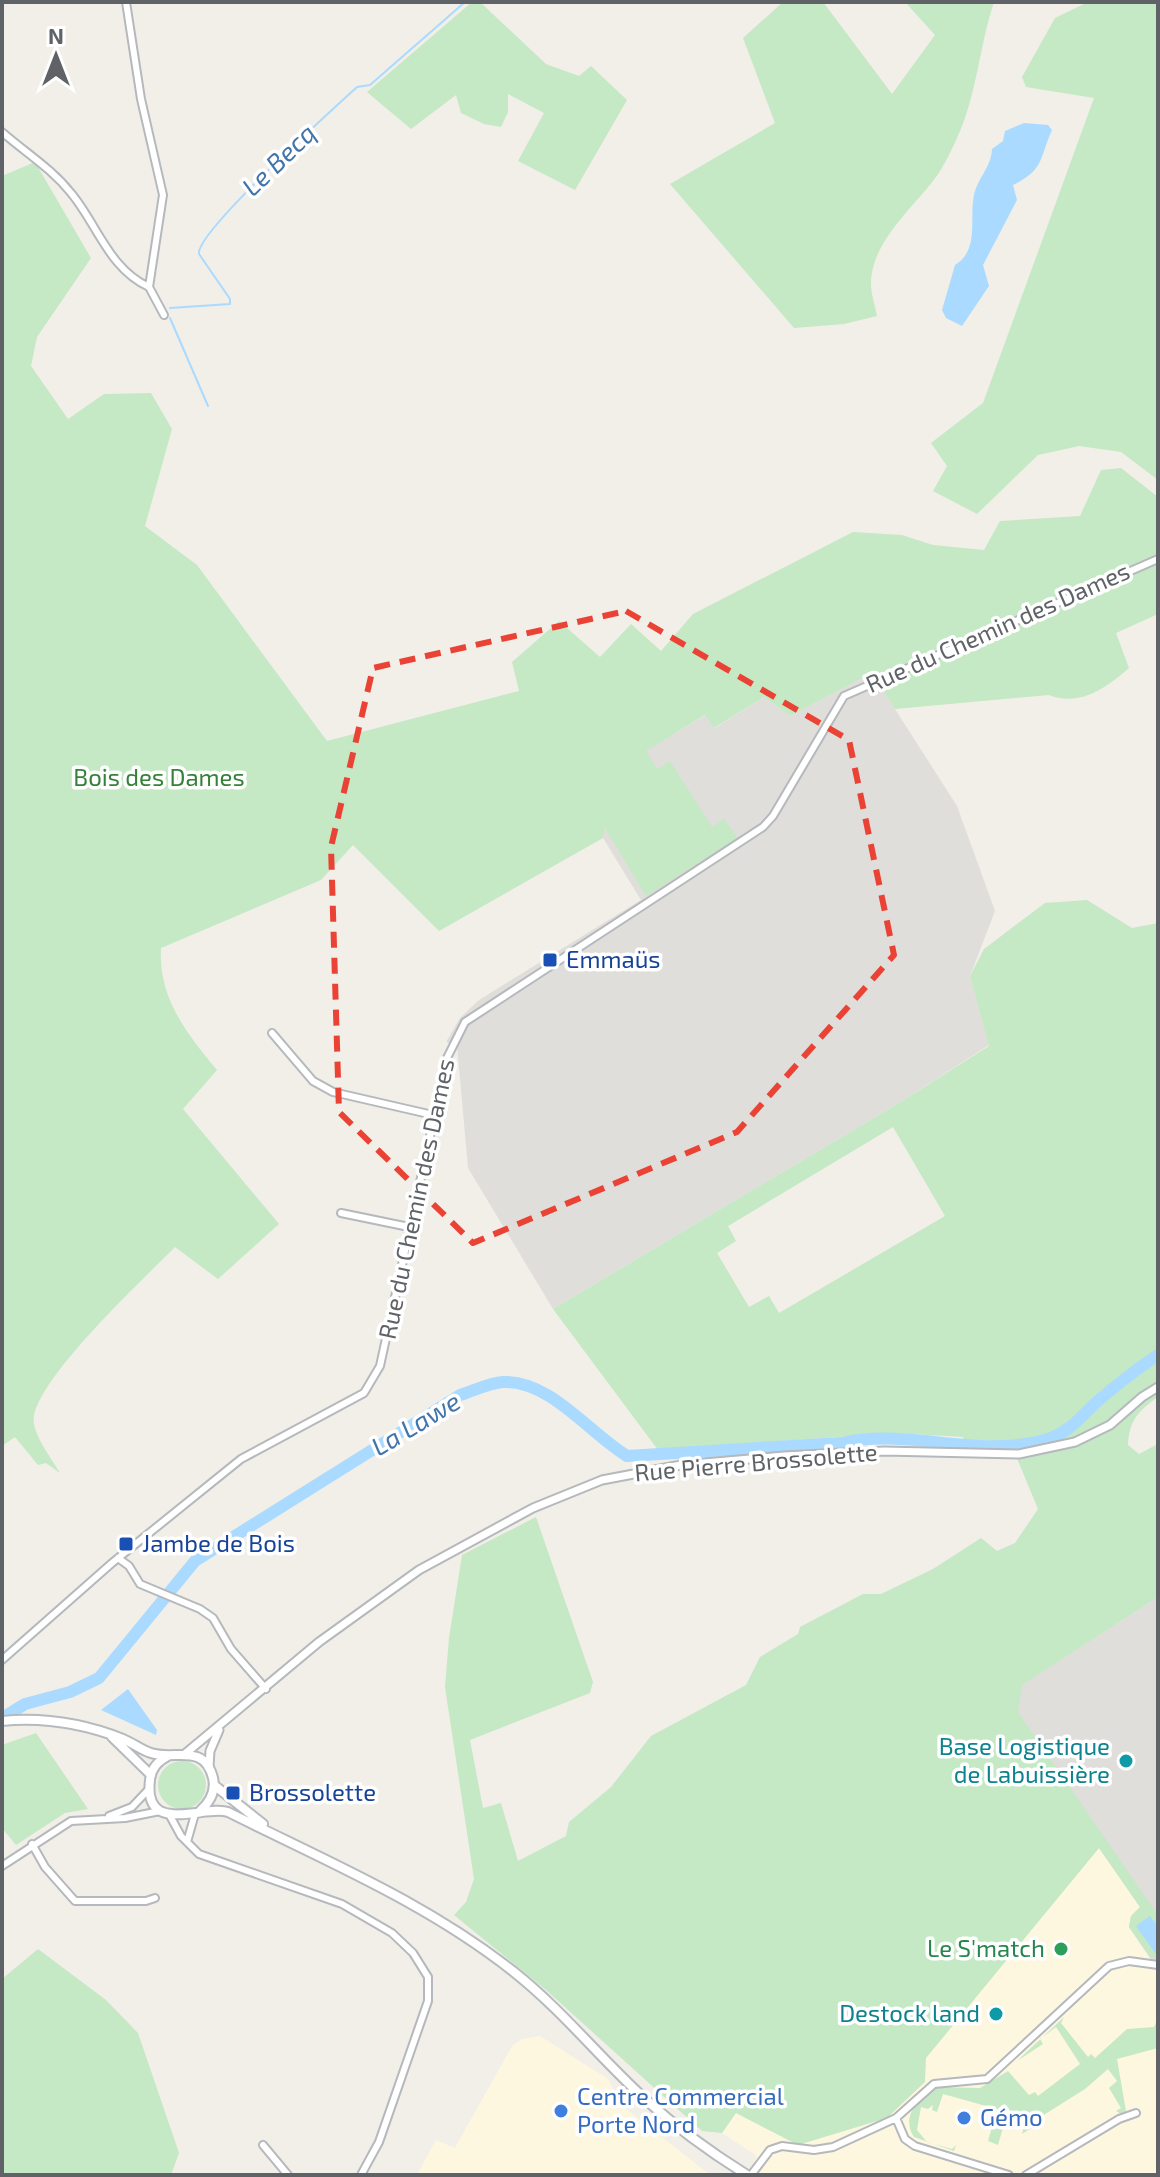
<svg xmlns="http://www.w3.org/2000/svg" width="1160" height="2177" viewBox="0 0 1160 2177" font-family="'Exo 2',sans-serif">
<rect width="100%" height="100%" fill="#f1efe8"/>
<path fill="#fef7e0" d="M1099,1848L1140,1907L1129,1927L1158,1970V2175H748L757,2156L722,2133L736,2113L798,2145L926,2058Z
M540,2036L608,2079L621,2105L710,2175H417L436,2140L455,2148L512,2046L522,2039Z"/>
<path fill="#e0deda" d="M872,673L957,806L995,911L970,976L989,1045L904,1100L553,1309L468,1168L457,1045L446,1042L460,1018L479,1000L641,900L603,838L605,826L645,751L706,715L715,728L764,697L790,716Z
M1158,1597V1970L1129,1927L1131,1916L1140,1907L1099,1848L1006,1695Z"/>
<path fill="#c5e8c5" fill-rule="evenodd" d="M472,2H480L546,64L579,76L591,66L627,100L575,190L518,161L544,113L508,94V112L501,127L484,124L461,113L456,95L411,129L367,92Z
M783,2H823L892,94L935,35L905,2H994C979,47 977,95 957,138C951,151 944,166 936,177C914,207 874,239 871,280C870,291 875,305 877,316L844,324L794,328L670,184L775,123L743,38Z
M1088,2H1158V480L1121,452L1079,446L1038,455L977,514L933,491L947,466L931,443L983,403L1094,98L1026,87L1022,77L1055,18Z
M35,162L91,258L37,337L31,366L68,419L104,394L151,393L172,429L145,526L197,565L327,741L519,691L512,662L559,621L600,657L631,624L661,651L693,614L853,532L902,535L933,545L984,550L1000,521L1080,516L1101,470L1121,468L1158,497V614L1116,633L1129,668C1106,688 1080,707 1049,695L895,709L872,673L790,716L764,697L714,728L705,715L646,751L657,769L670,761L712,827L724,819L738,838L646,896L605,828L603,838L439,931L353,845L321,880L161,948C158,998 187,1034 217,1070L183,1109L279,1224L218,1279L175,1247C148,1275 26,1387 34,1424C37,1440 52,1459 60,1473L46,1463L38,1465L15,1437L2,1446V176Z
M1087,900L1132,928L1158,923V1397C1138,1411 1129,1421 1128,1445L1139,1454L1158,1444V1597L1022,1685L1018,1712L1158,1915V1958H1151L1129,1927L1131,1916L1140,1907L1099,1848L926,2058L925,2082L887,2118L798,2145L736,2113L722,2133L702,2131L546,1990L454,1915L466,1902L474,1879L445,1687L449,1638L462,1555L536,1517L593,1682L590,1693L470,1740L483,1808L501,1803L518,1861L566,1836L569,1822L611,1787L651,1736L746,1685L760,1657L798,1634L800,1627L863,1594H881L933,1569L981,1538L997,1551L1015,1543L1038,1509L1016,1456L970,1453L963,1437L894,1433L658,1450L553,1309L904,1100L989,1046L970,976L984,949L1045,903ZM893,1127L945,1216L779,1313L769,1296L749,1307L717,1253L736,1241L728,1226Z
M36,1733L88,1809L65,1813L16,1845L2,1828V1745Z
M158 1785a24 24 0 1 1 48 0a24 24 0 1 1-48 0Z
M38,1949L106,2000L138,2033L179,2153L171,2175H2V1979Z
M1064,2017L1061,2023L1088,2057L1091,2054L1095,2058L1127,2029L1154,2027L1158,2018V2048L1117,2059L1126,2111L1121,2114L1116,2111L1121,2108L1109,2088L1117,2081L1108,2069L1085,2089L1031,2123L1033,2127L1022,2134L1027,2116L1008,2110L998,2145L988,2141L997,2109L943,2094L937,2112L932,2110L933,2105L928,2109L921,2107L917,2130L927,2142L952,2149L956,2145L954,2151L914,2137C900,2115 919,2100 937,2087L980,2088L1008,2071L1029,2095L1035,2092L1038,2096L1080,2064L1056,2027L1040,2039L1043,2044L1017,2061Z"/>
<path fill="#aadaff" d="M1024,123L1048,125L1052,130C1039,159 1045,169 1013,185L1017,200L983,265L989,286L962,326L946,318L942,310L955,265C980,250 969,218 974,195C978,177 991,168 992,149L1003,141L1005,131Z
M128,1689L157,1730L156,1735L101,1710Z
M1150,1916L1158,1927L1156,1954L1136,1926Z"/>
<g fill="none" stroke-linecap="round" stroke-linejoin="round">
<path stroke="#aadaff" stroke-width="2" d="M170,308L230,304V299L199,254C195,233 333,109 357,87L370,85L465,2
M170,318L208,406"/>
<path stroke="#aadaff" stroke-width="12" d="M2,1718L25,1704L70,1692L99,1678L195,1561L460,1395C473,1391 489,1383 503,1382C550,1380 589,1433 627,1456L842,1443C908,1427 983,1461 1051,1438C1072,1430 1083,1414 1099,1400C1118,1384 1138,1368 1158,1355"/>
<defs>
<path id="minor" d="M126,2L141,99L163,195L149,287
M2,132C26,153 51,168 71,193C97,224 109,269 149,287
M149,287L164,315
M272,1033L313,1081L333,1092L433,1115
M341,1213L409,1227
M118,1558L129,1566L140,1584L200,1609L213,1618L231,1649L266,1689
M2,1660L112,1563L241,1459L364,1393L380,1366L447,1058L465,1022L763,827L773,816L844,696L1158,559
M169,1814L181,1836L199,1854L342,1904L392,1933L413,1953L428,1977V2001L379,2142L361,2175
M109,1816L132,1807L150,1788
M187,1842L195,1814
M32,1844L45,1867L75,1901H146L155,1898
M2,1866L71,1821L125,1818L160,1811
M896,2118L905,2139L915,2146L1009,2175
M263,2145L288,2175
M751,2175L770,2150L782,2146L814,2150L833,2147L896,2118L934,2084L987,2079L1109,1966L1129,1961L1158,1965
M1026,2175L1119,2119L1136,2113"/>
<path id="tertiary" d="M186,1753L319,1642L419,1570L533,1508L602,1480L681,1465L784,1456L884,1451L1019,1454L1075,1442L1110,1425L1142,1397L1158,1387
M209,1767L210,1751L219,1730"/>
<path id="secondary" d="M2,1721C44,1717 85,1724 123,1739C133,1743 141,1750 151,1753C174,1761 204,1742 213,1778C216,1791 210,1802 200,1811
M112,1737L151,1775
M168,1756C158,1761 151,1769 150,1780C143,1837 206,1804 228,1812C326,1861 427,1903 514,1972C562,2010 600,2058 645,2099C677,2128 710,2152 747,2175
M214,1785L263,1824"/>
</defs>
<use href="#minor" stroke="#b5b8bc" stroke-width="10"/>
<use href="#tertiary" stroke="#b5b8bc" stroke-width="11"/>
<use href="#secondary" stroke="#b6babf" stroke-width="12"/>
<use href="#minor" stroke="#fff" stroke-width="6"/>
<use href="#tertiary" stroke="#fff" stroke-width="7"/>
<use href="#secondary" stroke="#fff" stroke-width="8"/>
</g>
<path fill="none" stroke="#ea4335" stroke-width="6" stroke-dasharray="16 10" stroke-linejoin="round" d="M626,611L849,740L894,955L737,1132L473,1243L339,1112L331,847L373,668Z"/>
<g fill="#1a4fb4" stroke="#fff" stroke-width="3">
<rect x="542" y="952" width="16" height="16" rx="4"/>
<rect x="118" y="1536" width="16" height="16" rx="4"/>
<rect x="225" y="1785" width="16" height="16" rx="4"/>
</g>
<g fill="#0f9aa8" stroke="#fff" stroke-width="3">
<circle cx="1126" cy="1761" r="8"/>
<circle cx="996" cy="2014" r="8"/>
</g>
<circle fill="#2e9e5b" stroke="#fff" stroke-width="3" cx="1061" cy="1949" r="8"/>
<g fill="#3f7fe0" stroke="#fff" stroke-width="3">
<circle cx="561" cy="2111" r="8"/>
<circle cx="964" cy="2118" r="8"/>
</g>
<g text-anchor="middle" stroke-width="7" stroke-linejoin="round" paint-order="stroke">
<g font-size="24" fill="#5f6368" stroke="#fff">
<text transform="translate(998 628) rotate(-24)" y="8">Rue du Chemin des Dames</text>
<text transform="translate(417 1199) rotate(-78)" y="8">Rue du Chemin des Dames</text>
<text transform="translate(756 1463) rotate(-5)" y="8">Rue Pierre Brossolette</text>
</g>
<g font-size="24" fill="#348238" stroke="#fff">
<text x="159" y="786">Bois des Dames</text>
</g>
<g font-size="24" fill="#164399" stroke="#fff" text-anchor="start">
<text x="566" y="968">Emmaüs</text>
<text x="142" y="1552">Jambe de Bois</text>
<text x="249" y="1801">Brossolette</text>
</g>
<g font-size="24" fill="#0d838f" stroke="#fff" text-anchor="end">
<text x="1110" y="1755">Base Logistique<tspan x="1110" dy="28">de Labuissière</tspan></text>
<text x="980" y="2022">Destock land</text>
</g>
<g font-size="24" fill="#27864d" stroke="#fff" text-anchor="end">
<text x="1045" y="1957">Le S'match</text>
</g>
<g font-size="24" fill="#366cbe" stroke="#fff" text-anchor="start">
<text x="577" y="2105">Centre Commercial<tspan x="577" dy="28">Porte Nord</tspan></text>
<text x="980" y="2126">Gémo</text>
</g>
<g font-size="26" font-style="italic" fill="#4174aa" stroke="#fff">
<text transform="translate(279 160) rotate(-44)" y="9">Le Becq</text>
<text transform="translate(416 1424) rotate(-31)" y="9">La Lawe</text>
</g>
</g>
<rect width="1160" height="2177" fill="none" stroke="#5f6368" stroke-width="8"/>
<g transform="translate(56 56)" stroke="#ffffff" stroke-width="6" paint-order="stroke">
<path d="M0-6L14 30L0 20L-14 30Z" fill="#5f6368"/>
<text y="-12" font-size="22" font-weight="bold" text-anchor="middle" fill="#5f6368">N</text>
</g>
</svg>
